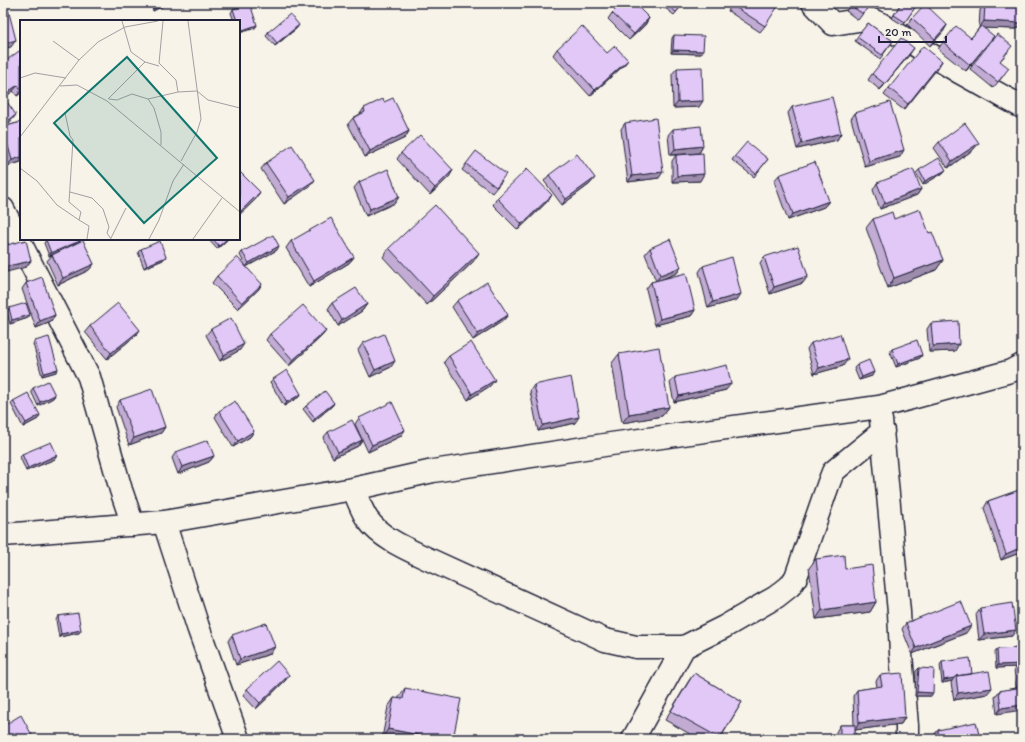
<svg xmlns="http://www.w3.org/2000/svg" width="1025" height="742" viewBox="0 0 1025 742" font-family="Itim,sans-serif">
<rect width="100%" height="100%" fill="#f7f3e8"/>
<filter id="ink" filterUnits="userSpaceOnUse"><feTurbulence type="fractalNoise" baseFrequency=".025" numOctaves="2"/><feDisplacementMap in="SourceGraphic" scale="8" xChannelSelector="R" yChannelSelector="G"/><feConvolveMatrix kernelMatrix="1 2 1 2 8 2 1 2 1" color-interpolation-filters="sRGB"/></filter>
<g filter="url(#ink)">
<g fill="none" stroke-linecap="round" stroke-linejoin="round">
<defs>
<path id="minor" d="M813,3L833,24L865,19L872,20L881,24L959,72L1022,107
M3,209L89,377L121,490L133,525
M881,420L899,612L901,654L907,726V739
M353,489C358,499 362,512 368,520C382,539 407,549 428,559L605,640L636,647H684L724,627L776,597L790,586L796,577L828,485L833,472L840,466L883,431
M164,522L198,627L238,739
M3,535L164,522L353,489L433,471L611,444L879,407L1011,371L1022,365
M633,739L684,647"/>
</defs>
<use href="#minor" stroke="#22223b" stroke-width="25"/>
<use href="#minor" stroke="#f7f3e8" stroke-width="22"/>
</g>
<path fill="#c2acd4" stroke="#22223b" d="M150,3H168L167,4L153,11Z
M592,3H600L596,7Z
M661,3H684L674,15L660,4Z
M733,3L765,26L760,32L728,11Z
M852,3H871L858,20L846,11Z
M901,3H918L903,25L892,18Z
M987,3H1022V23L1017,29L983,28L989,42L966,71L938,49L943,42L971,38L979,28L980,10L985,4H987Z
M233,9L257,25L255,28L239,33V21H234L231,13Z
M612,13L649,18L645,25L629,40L608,19Z
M912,18L947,25L943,32L930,46L907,24Z
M868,23L893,41L880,59L855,41Z
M297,28L275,46L266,36L268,32Z
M674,35L701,54L671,53L672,38Z
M557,49L607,53L628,60L623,66L590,96L553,55Z
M1008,52L1000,61L1004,75L993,88L970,69L974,63Z
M21,54V93L17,96L13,91L5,97L3,95V63Z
M910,54L880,90L868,80L872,74Z
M942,61L904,110L884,95L889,88Z
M677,68L699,107L673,108L672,74Z
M3,96L11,121L3,127L21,122V162L7,166L3,151Z
M384,102L409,131L405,138L365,157L348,124L353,118L360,114L364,108Z
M792,107L841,133L837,140L797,149L788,113Z
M855,113L900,157L865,167L851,119Z
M625,123L659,178L628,182L621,129Z
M673,129L703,146L699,153L677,155L700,181L672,182V161L676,155H670L668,135Z
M939,142L974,149L948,168L934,148Z
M401,153L453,170L449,177L430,195L397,159Z
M735,156L768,159L754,177L732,160Z
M266,163L310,186L284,204L261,169Z
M466,164L502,181L492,193L462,170Z
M919,170L943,173L923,185L916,173Z
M239,171L256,199L239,215Z
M549,175L590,184L562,205L544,181Z
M779,175L829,201L824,207L788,220L774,181Z
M359,182L395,203L366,216L354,188Z
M877,183L921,189L917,195L880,209L873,190Z
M497,198L548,201L518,230L493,205Z
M873,219H894L929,233L943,260L936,270L888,288L866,228Z
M208,239H228L217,249Z
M46,240L78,242L94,264L89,270L58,285L47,261L52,255L55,253L49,256L44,243Z
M291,241L354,257L349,263L309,287L286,248Z
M389,248L473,262L427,305L383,257Z
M650,248L681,267L677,273L660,280L695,310L691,316L655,325L646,289L651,282L656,281L645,254Z
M141,249L163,260L144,268L138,252Z
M277,250L246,267L240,255L242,252Z
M764,257L803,283L770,294L760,263Z
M703,266L737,300L708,308L699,272Z
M217,276L262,284L258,290L238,309L212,283Z
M26,283L55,315L51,322L36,328L22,289Z
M457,301L503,321L473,340L452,307Z
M332,303L367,304L362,311L338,326L328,309Z
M9,308L28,318L10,324L7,312Z
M931,323L955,351L929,352L927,329Z
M90,326L140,330L135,336L107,359L85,332Z
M211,329L240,350L220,361L206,335Z
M326,331L321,337L289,366L266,340L270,334Z
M35,341L58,369L56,372L42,376L33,344Z
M363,343L391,367L370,377L358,350Z
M811,343L843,366L814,374L807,349Z
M892,349L922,355L920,358L896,367L890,352Z
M619,354L669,407L662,416L622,423L612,363Z
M449,356L490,386L468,400L444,362Z
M857,365L872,376L859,380L854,368Z
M675,377L726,390L674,402L670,383Z
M273,379L301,394L299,397L284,406L270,382Z
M534,385L575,423L538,431L530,391Z
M33,388L55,395L53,398L38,406L31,391Z
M120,400L165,427L161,433L129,445L116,407Z
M13,401L38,419L23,427L11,404Z
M334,403L332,406L313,422L303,409L306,406Z
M219,411L254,431L250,437L233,447L215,417Z
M359,418L401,436L368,452L355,424Z
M1022,418V431L1019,422Z
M328,432L358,446L333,458L323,438Z
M176,452L214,456L209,462L178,474L172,458Z
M22,454L57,455L55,459L26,471L20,457Z
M1022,489V552L1001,560L984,508L988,501Z
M816,559L845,569L876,602L870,612L816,619L809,568Z
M980,608L1012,636L979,640L976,614Z
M58,616L81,630L79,633L59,637L56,620Z
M906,623L966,633L912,654L902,629Z
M232,635L270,654L236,665L228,641Z
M1022,648V687L1016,688L1014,669L1016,667L996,668L995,652L997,649Z
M942,662L972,674L987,694L954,700L951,683L952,681L942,683L940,665Z
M919,668L931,696H915L916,671Z
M694,673L742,702L720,739H699L665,720L688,682Z
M289,675L285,681L256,709L243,695L247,689Z
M880,675L905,717L901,724L855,730V739H836V732L840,725H854L853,696L857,690L877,687L876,681Z
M1022,687L997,714L995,697L999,691Z
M405,688L453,739H385L382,738L388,707L394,698L399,699V697Z
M938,730L980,739H934L933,736Z"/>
<path fill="#9e8cad" stroke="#22223b" d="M165,3H168L167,4L153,11L155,7Z
M649,18L645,25L629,40L634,34Z
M984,21L1022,23L1017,29L979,28Z
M257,25L255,28L239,33L240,31Z
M299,25L297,28L275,46L277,43Z
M947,25L943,32L930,46L935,39Z
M994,36L989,42L966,71L970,65Z
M16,40L11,47L3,49V44Z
M914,48L910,54L880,90L885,84Z
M673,50L703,51L701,54L671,53Z
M628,60L623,66L590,96L595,90Z
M942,61L938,68L904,110L908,104Z
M18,85L13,91L5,97L9,91Z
M21,90V93L17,96Z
M703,101L699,107L673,108L678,102Z
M16,115L11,121L3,127V124Z
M409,131L405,138L365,157L370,151Z
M841,133L837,140L797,149L802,143Z
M979,143L974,149L948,168L952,161Z
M703,146L699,153L670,155L675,149Z
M904,150L900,157L865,167L869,161Z
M21,157V162L7,166L12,160Z
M453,170L449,177L430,195L435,188Z
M946,170L943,173L923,185L925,181Z
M663,172L659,178L628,182L632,176Z
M704,174L700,181L672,182L677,176Z
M595,178L590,184L562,205L566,199Z
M315,180L310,186L284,204L289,197Z
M921,189L917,195L880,209L885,203Z
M260,192L256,199L239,215L241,211Z
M552,195L548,201L518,230L522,224Z
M399,197L395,203L366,216L370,209Z
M829,201L824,207L788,220L793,214Z
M227,239H228L217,249L219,246Z
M80,241L77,244L49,256L51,253Z
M279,246L277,250L246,267L249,263Z
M479,253L473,262L427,305L433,296Z
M166,257L163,260L144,268L147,265Z
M354,257L349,263L309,287L314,281Z
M943,260L936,270L888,288L894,278Z
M31,261L26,267L3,273V267Z
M94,264L89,270L58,285L63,278Z
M681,267L677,273L656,282L660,275Z
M808,276L803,283L770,294L774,287Z
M262,284L258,290L238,309L242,303Z
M741,294L737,300L708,308L713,302Z
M367,304L362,311L338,326L342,320Z
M695,310L691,316L655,325L660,319Z
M30,315L28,318L10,324L12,320Z
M55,315L51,322L36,328L40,321Z
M508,315L503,321L473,340L478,334Z
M140,330L135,336L107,359L111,353Z
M326,331L321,337L289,366L293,360Z
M244,344L240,350L220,361L224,355Z
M959,344L955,351L929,352L933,346Z
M922,355L920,358L896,367L898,364Z
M848,359L843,366L814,374L819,368Z
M395,361L391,367L370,377L375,370Z
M58,369L56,372L42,376L44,373Z
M874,372L872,376L859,380L862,377Z
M495,380L490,386L468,400L472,394Z
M731,384L726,390L674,402L679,396Z
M301,394L299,397L284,406L287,402Z
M55,395L53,398L38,406L40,402Z
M334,403L332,406L313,422L315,418Z
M669,407L662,416L622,423L629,414Z
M40,415L38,419L23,427L26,423Z
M579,417L575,423L538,431L543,425Z
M165,427L161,433L129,445L134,438Z
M405,430L401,436L368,452L372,445Z
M254,431L250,437L233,447L238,441Z
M362,440L358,446L333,458L338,452Z
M57,455L55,459L26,471L28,468Z
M214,456L209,462L178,474L182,467Z
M1022,547V552L1001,560L1006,554Z
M876,602L870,612L816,619L822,610Z
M971,626L966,633L912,654L916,648Z
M81,630L79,633L59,637L61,634Z
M1016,630L1012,636L979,640L984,634Z
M275,647L270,654L236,665L240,659Z
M1022,664V667L1017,666L1016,667L996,668L998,665Z
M289,675L285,681L256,709L260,703Z
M954,678L952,681L942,683L944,680Z
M1018,684H1022V687L1016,688Z
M992,688L987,694L954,700L958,693Z
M917,692L933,693L931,696H915Z
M1022,705V710L997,714L1001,708Z
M905,717L901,724L855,730L859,723Z
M388,729L440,739H385L382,738Z"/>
<path fill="#e1c8f7" stroke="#22223b" d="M153,3H165L155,7Z
M622,3H634L649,18L634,34L612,13Z
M665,3H684L676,12Z
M734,3H780L765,26L732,5Z
M852,3H871L863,14L850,5Z
M901,3H918L905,22L894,15Z
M991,3H1022V23L984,21L985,4H991Z
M250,4L257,25L240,31L239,27V21H237L233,9Z
M925,4L947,25L935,39L912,18Z
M7,5L16,40L3,44V6Z
M290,14L299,25L277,43L268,32Z
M868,23L893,41L882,55L857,37Z
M582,26L607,53L615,46L628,60L595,90L557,49Z
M956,26L971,38L981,26L994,36L970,65L943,42Z
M997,34L1012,46L1000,61L1009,68L998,82L974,63Z
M674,35L704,36L703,51L673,50Z
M901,38L914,48L885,84L872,74Z
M923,46L942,61L908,104L889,88Z
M19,51L21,54V90L18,85L9,91L3,83V72H4L3,71V63Z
M702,67L703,101L678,102L677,68Z
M3,96L16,115L3,124Z
M832,97L841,133L802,143L792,107Z
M393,98L409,131L370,151L353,118L365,112L364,108L383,99L384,102Z
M890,102L904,150L869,161L855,113Z
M656,118L663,172L632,176L625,123Z
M21,122V157L12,160L3,129V127Z
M965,123L979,143L952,161L939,142Z
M701,126L703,146L675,149L673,129Z
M420,135L453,170L435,188L401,153Z
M747,142L768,159L756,174L735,156Z
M292,145L315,180L289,197L266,163Z
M476,151L506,174L496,187L466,164Z
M703,153L704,174L677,176L676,155Z
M577,154L595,178L566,199L549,175Z
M939,158L946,170L925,181L919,170Z
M815,162L829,201L793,214L779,175Z
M388,169L399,197L370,209L359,182Z
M527,169L552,195L522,224L497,198Z
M913,169L921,189L885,203L877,183Z
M239,171L260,192L241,211L239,209Z
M435,205L479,253L433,296L389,248Z
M920,209L929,233L932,232L943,260L894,278L873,219L892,212L894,219Z
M331,218L354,257L314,281L291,241Z
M273,235L279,246L249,263L242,252Z
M48,239H79L80,241L51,253L46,240Z
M213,239H227L219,246Z
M670,239L681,267L660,275L650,248Z
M26,240L31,261L3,267V246Z
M83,240L94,264L63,278L52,255Z
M160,241L166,257L147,265L141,249Z
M798,246L808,276L774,287L764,257Z
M237,257L262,284L242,303L217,276Z
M732,257L741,294L713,302L703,266Z
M686,273L695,310L660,319L651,282Z
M42,277L55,315L40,321L26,283Z
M487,282L508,315L478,334L457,301Z
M356,288L367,304L342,320L332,303Z
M26,303L30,315L12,320L9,308Z
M118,303L140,330L111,353L90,326Z
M303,305L326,331L293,360L270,334Z
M231,318L244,344L224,355L211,329Z
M958,321L959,344L933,346L931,323Z
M384,334L395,361L375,370L363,343Z
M840,334L848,359L819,368L811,343Z
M49,337L58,369L44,373L35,341Z
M917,340L922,355L898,364L892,349Z
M471,342L495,380L472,394L449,356Z
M659,347L669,407L629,414L619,354Z
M869,360L874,372L862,377L857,365Z
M727,365L731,384L679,396L675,377Z
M287,370L301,394L287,402L273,379Z
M571,377L579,417L543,425L534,385Z
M48,381L55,395L40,402L33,388Z
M152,389L165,427L134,438L120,400Z
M325,391L334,403L315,418L306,406Z
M28,393L40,415L26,423L13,401Z
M235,401L254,431L238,441L219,411Z
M392,402L405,430L372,445L359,418Z
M352,420L362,440L338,452L328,432Z
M208,440L214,456L182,467L176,452Z
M51,442L57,455L28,468L22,454Z
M1022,489V547L1006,554L988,501Z
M844,555L845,569L872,565L876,602L822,610L816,559Z
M961,601L971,626L916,648L906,623Z
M1012,603L1016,630L984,634L980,608Z
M78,613L81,630L61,634L58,616Z
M266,623L275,647L240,659L232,635Z
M1022,648V664L998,665L997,649Z
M970,658L972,674L956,676L954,678L944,680L942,662Z
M277,661L289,675L260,703L247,689Z
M1022,665V684H1018L1017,666Z
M919,668L934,669L933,693L917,692Z
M989,671L992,688L958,693L956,676Z
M694,673L742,702L720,738L671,711Z
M902,673L905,717L859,723L857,690L882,686L880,675Z
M1022,687V705L1001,708L999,691Z
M405,688L461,699L453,739H440L388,729L394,698L403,699Z
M21,715L34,739H3V726Z
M976,722L980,739H939L938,730Z
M840,725H855V739H840Z"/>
</g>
<g transform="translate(20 20)">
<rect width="220" height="220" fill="#f7f3e8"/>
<path fill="none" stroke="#a29fa3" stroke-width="1" d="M102,1L111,32L125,42L139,46M143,1L139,43L156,60L158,72M33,21L59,40M0,58L15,53L46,58M40,66L57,65L87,81L220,192M88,79L125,42M89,79L97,80L112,74L128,79L134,88L141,112V125M128,79L158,72L177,71L188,80L220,88M45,93L50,116L53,120L49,182L61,192L59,200L69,206L67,219M0,117L59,40L78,22L105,7L138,1M161,141L177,112L181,99L168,1M0,148L17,161L37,185L59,200M50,172L72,178L83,189L89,207L87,213L91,219M91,218L106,188M129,219L139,200L153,161L164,144M173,219L202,178"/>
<path fill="#0f766e" fill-opacity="0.15" stroke="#0f766e" stroke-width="2" d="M107,37L197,138L124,203L34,103Z"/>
<rect width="220" height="220" fill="none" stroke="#22223b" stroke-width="2"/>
</g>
<rect width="1025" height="742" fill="none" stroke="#f7f3e8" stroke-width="16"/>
<rect x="8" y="8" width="1009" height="726" fill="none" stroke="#22223b" stroke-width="1.5" filter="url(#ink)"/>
<path d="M879 36v6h67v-6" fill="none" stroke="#22223b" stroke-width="2"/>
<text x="885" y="36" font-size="12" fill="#22223b" stroke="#f7f3e8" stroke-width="3" paint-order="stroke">20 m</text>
</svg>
